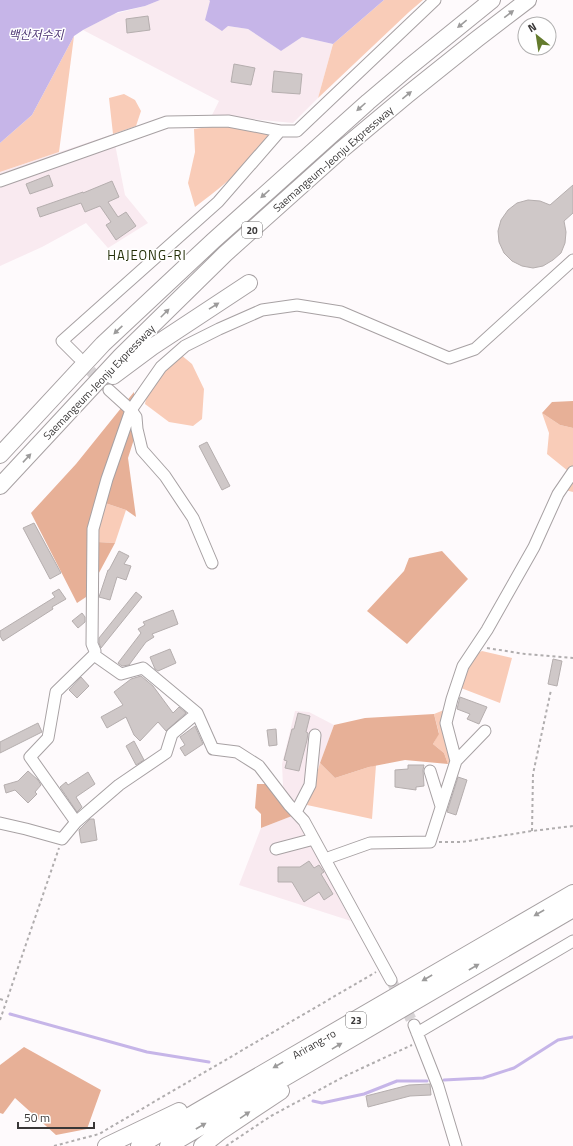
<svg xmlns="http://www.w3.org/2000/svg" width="573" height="1146" viewBox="0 0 573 1146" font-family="'Titillium Web','Noto Sans KR',sans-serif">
<rect width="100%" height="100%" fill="#fefafc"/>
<path fill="#f9eaf0" d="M160,0H209L228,26L248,29L281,51L302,37L333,44L318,98L293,123L212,115L219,101L83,30L114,14L145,6Z
M113,134L125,195L148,223L108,248L86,223L42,247L0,266V172Z
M295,711L309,712L334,725L320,763L307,805L288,799L283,786L282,764Z
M292,816L305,833L351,921L239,885L261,828Z"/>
<path fill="#f9ccb8" d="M384,0H423L409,12L318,98L333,44Z
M74,36L59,152L0,172V143L32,115Z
M124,94L135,100L141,111L136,126L113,134L109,98Z
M224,125L274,135C252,162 223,186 195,207L188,183L195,152L194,129Z
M180,354L192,364L204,389L202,419L193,426L169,422L145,404C148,386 167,367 180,354Z
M542,413L560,425L573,428V492L565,490L568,471L547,454L549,433Z
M105,503L126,510L115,543L96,542V527Z
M482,651L512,658L500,703L461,688L474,655Z
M444,710L452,760L448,764L444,753L433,744L439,733L434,714Z
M320,763L335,778L369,767L376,765L372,819L307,805Z"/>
<path fill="#e7b097" d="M134,392L135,436L128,458L136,517L126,510L105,503L94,526L97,542L115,543L86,597L77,603L31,513L76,464Z
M573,401V428L560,425L542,413L552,402Z
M442,551L468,579L407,644L367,611L404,571L409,558Z
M434,714L439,734L433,744L444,753L448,764L405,760L369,767L335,778L320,763L334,725L365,718Z
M257,784H267L292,816L261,828V814L255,808Z
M24,1047L101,1090L87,1129L56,1135L15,1098L3,1114L0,1113V1065Z"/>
<path fill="#c6b5e8" d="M0,0H160L145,6L118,12L83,30L74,36L32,115L0,143Z
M209,0H384L333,44L302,37L281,51L248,29L228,26L222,31L205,20L210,1Z"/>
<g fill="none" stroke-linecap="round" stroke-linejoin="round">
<path stroke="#c6b5e8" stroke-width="3" d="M10,1014L147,1052L209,1062
M444,1080L483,1078L514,1068L558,1040L573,1037
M313,1101L322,1103L364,1094L397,1081H427"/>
</g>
<path fill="#cfc8c8" stroke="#b5aeae" d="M148,16L150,30L127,33L126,19Z
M234,64L255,68L251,85L231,82Z
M274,71L302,74L300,94L272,92Z
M49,175L53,186L30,194L26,184Z
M112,181L119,197L108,202L118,217L126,212L136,226L116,240L106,225L111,222L100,206L85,212L81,203L40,217L37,208L83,192V193Z
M573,185V213L564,221L566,232L565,243L561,253L553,260L543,266L533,268L522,266L512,261L504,253L499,242L498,231L501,220L508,210L517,203L528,200L540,201L550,205Z
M207,442L230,486L222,490L199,446Z
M34,523L61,573L50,579L23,528Z
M119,551L129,556L124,564L131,566L126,580L117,577L110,600L99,597L108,570H109Z
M59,589L66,599L52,607L53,609L3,641L0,636V631L55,597L52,593Z
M136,592L142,597L101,648L99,643V638Z
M173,610L178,624L152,634L154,637L146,642L129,665L122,666L118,663L141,633L138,629L145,625L143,622Z
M82,613L85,617V622L78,628L72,621Z
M170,649L176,663L158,671L155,669L150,657Z
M553,659L562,661L557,686L548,684Z
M141,676L153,686L173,713L179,707L186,713L166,731L158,722L140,741L134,735L126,717L107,728L101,717L123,705L114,692L131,679Z
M81,677L89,686L77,698L69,690Z
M460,697L487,707L479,724L467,719L470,714L457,709Z
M298,713L310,716L306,732L308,733L307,740L299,771L285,768L287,761L284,760L292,729H294Z
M38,723L42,732L0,753V742Z
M195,726L203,744L185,756L180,748L185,745L180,737Z
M276,729L277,745L269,746L267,730Z
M134,741L144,760L136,765L126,746Z
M408,765H424L423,770L424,786L416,787V790L395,787V770L408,769Z
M28,771L38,780L41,785L35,792L37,794L28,803L15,790L6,793L4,785L18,781Z
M88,772L95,784L76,797L82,807L77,812L60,787L66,782L68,785Z
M458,777L467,780L456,815L447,812Z
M90,819H94L97,840L81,843L79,830Z
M309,861L314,868L319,865L324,872L321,874L333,894L324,900L319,892L304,902L292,882H278V867H300Z
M430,1084L431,1095L410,1096L368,1107L366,1096L409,1085Z"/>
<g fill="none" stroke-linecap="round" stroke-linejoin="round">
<path stroke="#d7d3d5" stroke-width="11" stroke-dasharray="11 5.5" stroke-linecap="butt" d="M79,359L109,390
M391,980L414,1025"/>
<defs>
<path id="minor" d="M0,181L167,122L228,121L280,131
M78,357L62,341L218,202L280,131H297L435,0
M109,390L131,410L107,479L93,529L92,644L95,651L94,655L121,674L143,668L197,713L213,749L237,752L259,766L289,805L304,821L391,980
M212,563L193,518L165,476L142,450L137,429L136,417L131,410L161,367L185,346L219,329L262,310L297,305L341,312L449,358L475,349L573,260
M456,761L485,731
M430,771L441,806
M296,812L310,785L315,735
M76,822L30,757L48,738L56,692L94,655
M0,823L26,829L62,839L76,822L119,785L166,753L172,734L197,713
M276,849L314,839
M325,859L370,843L430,842L456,761L446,723L452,699L463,666L487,630L534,547L558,494L573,472
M414,1025L438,1086L456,1146
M417,1033L573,941"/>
<path id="highway" d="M113,376L152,347L249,283
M0,455L103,344L213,241L368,102L408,68L492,0
M0,486L121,356L225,254L340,151L407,95L477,39L528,0
M106,1146L179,1111
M139,1146L196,1112L573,893
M168,1146L573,909
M202,1146L221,1131L281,1091"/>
</defs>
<use href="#minor" stroke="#a7a1a3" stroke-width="13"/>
<use href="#highway" stroke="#a7a1a3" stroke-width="18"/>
<path stroke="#b0adae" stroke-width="2" stroke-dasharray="3 3" stroke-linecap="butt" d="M487,648L525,654L573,658
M532,831L533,774L551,690
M439,842H462L532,831L573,826
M0,999L6,1001
M0,1020L59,848
M54,1146L99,1134L376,972
M226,1146L271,1116L345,1076L412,1045"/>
<use href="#minor" stroke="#fff" stroke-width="11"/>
<use href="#highway" stroke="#fff" stroke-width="16"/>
</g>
<defs><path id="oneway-solid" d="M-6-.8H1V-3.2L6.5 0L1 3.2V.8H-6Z"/></defs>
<g fill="#9c9b9b">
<use href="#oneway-solid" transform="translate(509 14) rotate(-37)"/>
<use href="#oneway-solid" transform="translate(462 24) rotate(141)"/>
<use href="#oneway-solid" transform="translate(407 95) rotate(-39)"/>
<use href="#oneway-solid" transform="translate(361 107) rotate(138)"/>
<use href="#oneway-solid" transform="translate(265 194) rotate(138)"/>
<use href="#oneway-solid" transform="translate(214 306) rotate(-32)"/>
<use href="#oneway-solid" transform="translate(165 313) rotate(-45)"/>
<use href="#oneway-solid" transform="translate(118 330) rotate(137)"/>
<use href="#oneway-solid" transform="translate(27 458) rotate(-47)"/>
<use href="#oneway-solid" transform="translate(539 913) rotate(150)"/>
<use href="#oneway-solid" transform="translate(474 967) rotate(-30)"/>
<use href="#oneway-solid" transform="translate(427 978) rotate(150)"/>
<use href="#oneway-solid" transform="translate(337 1046) rotate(-31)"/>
<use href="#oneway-solid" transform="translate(278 1065) rotate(150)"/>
<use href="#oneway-solid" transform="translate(245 1115) rotate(-34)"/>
<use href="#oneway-solid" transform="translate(201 1126) rotate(-30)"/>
</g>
<g text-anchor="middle" stroke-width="3" stroke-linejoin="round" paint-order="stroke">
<g fill="#fff" stroke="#747373" stroke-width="1">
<rect x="242" y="222" width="20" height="16" rx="3"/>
<rect x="346" y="1012" width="20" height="16" rx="3"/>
</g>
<g font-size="10" font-weight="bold" fill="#393737">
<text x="252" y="234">20</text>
<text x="356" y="1024">23</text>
</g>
<g font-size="11" fill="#393737" stroke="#fff">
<text transform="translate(333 159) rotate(-41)" y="4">Saemangeum-Jeonju Expressway</text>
<text transform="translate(99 382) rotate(-46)" y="4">Saemangeum-Jeonju Expressway</text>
<text transform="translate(314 1044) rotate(-30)" y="4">Arirang-ro</text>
</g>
<g font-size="12" font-style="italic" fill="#4e3674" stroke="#fff">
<text x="36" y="39">백산저수지</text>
</g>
<g font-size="13" letter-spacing="1" fill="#242f08" stroke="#fff">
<text x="147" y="260">HAJEONG-RI</text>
</g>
</g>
<g transform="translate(537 36) rotate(330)"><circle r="19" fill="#ffffff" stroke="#b0afaf"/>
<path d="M0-3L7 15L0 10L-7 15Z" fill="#647b2d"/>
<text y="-6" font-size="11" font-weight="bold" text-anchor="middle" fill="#393737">N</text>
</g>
<path d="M18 1122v6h76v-6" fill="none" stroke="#393737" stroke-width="2"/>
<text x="24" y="1122" font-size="12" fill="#393737" stroke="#ffffff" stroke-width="3" paint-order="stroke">50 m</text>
</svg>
